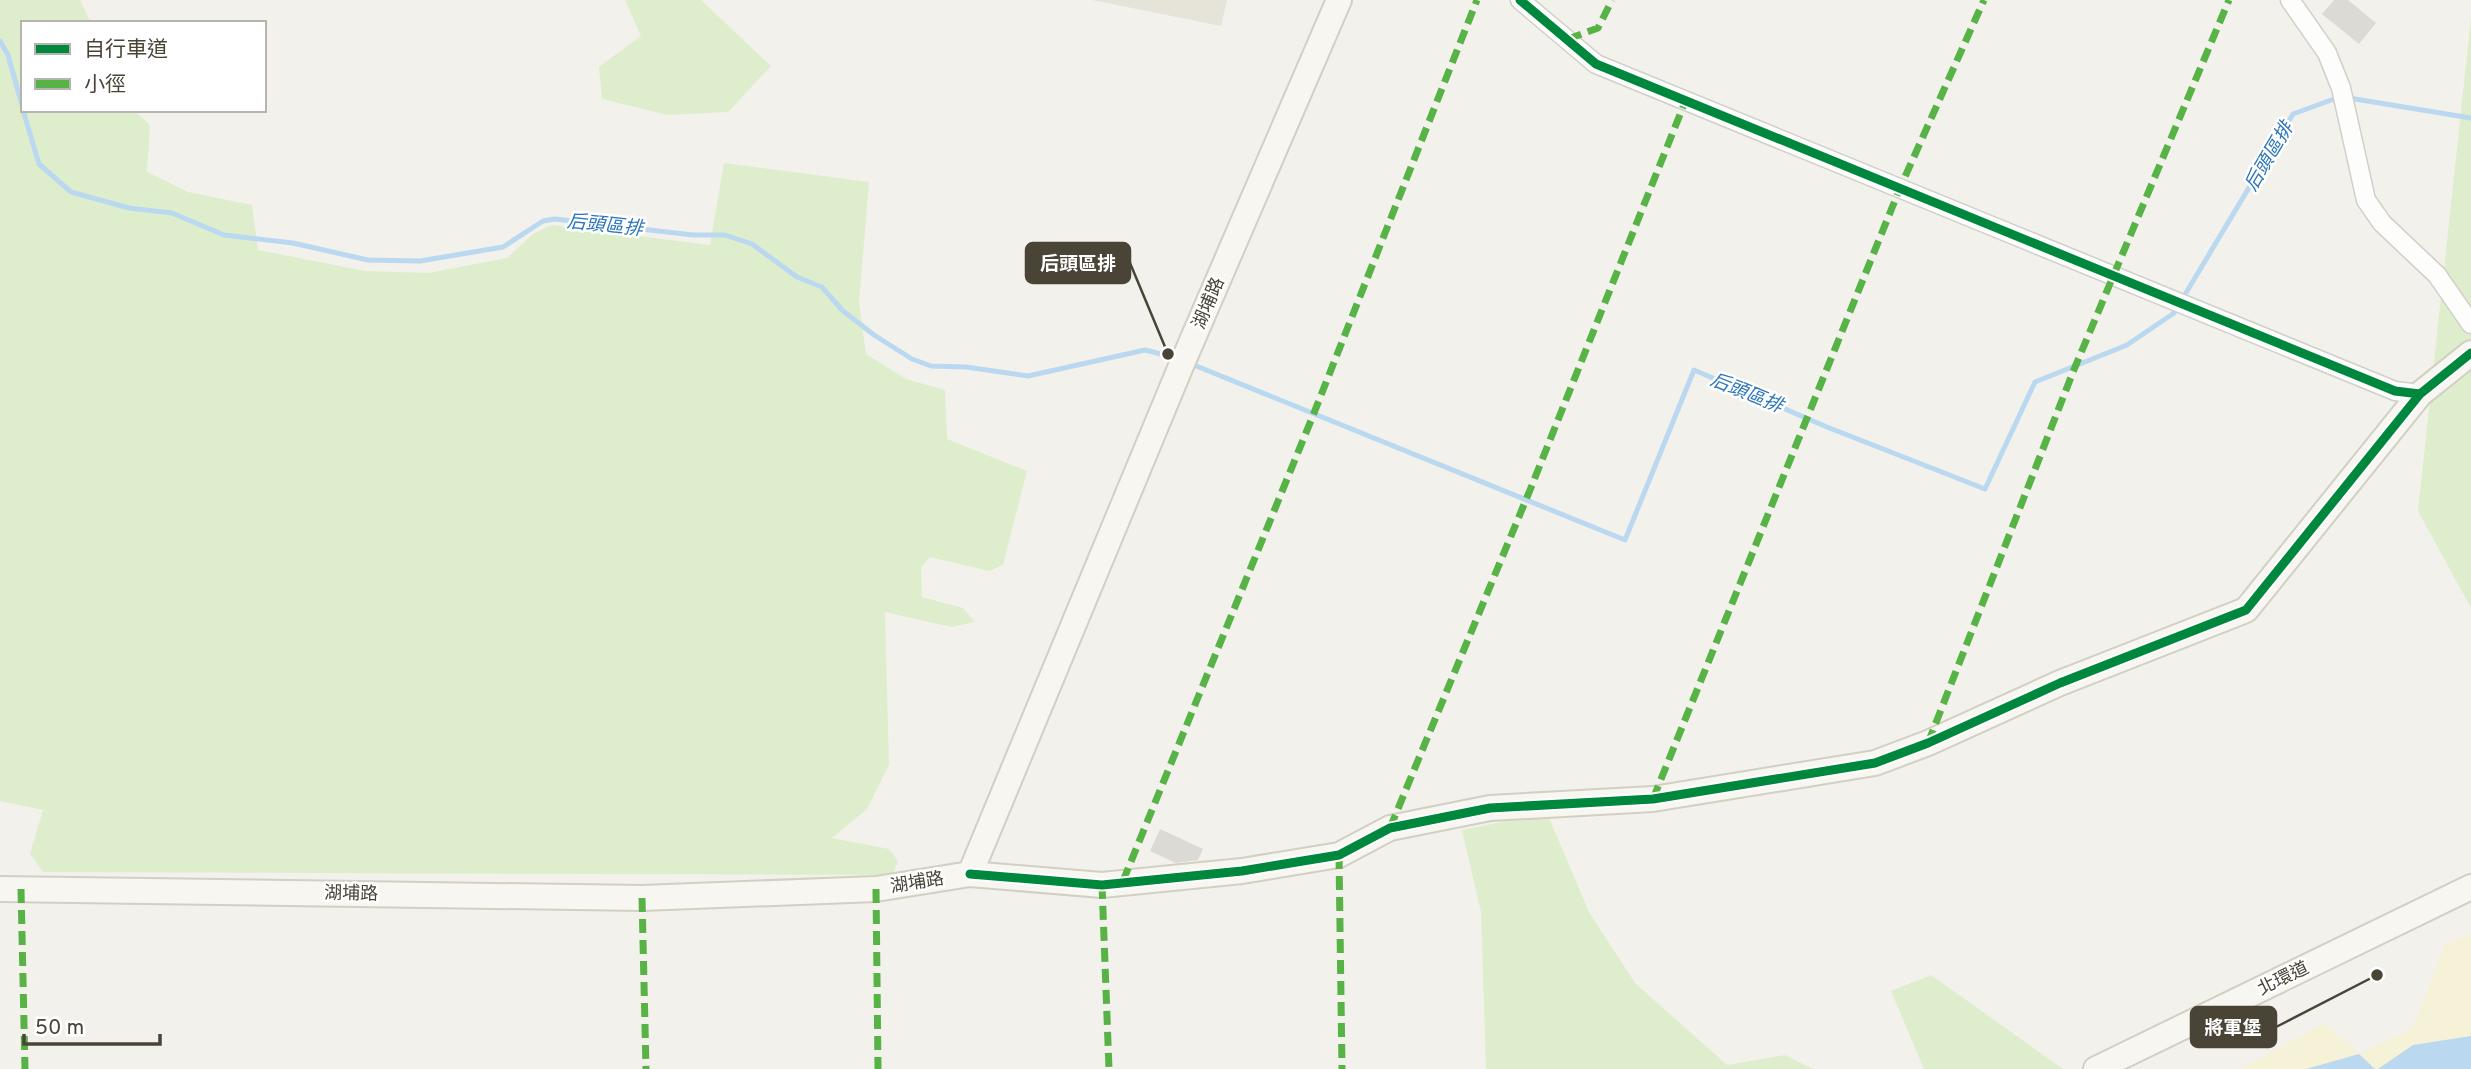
<svg xmlns="http://www.w3.org/2000/svg" width="2471" height="1069" viewBox="0 0 2471 1069" font-family="Overpass,'Noto Sans TC',sans-serif">
<rect width="100%" height="100%" fill="#f2f1ec"/>
<path fill="#e6e3d9" d="M1092,0H1227L1221,26Z"/>
<path fill="#deeecc" d="M0,0H80L91,23H23V110H134L150,125L147,172L188,192L252,205L258,250L365,271L428,273L507,258L533,234L552,225L710,245L724,163L869,182L859,302L866,354L906,379L945,390L947,439L1027,471L1003,565L989,571L930,557L921,568L922,597L963,608L975,622L951,627L885,612L889,765L867,809L832,838L889,849L898,861L893,875L43,872L30,854L43,810L0,801Z
M625,0H701L771,66L728,112L668,115L602,99L599,67L641,36Z
M2471,18V608L2418,511Z
M1547,813L1589,912L1635,983L1727,1065L1785,1055L1813,1069H1486L1481,912L1462,830Z
M1931,975L2063,1069H1924L1891,991Z"/>
<path fill="#f6f2d7" d="M2471,935V1069H2241L2325,1023L2359,1054L2413,1028L2445,944Z"/>
<path fill="#bbd8f1" d="M2471,1036V1069H2378L2413,1045Z
M2359,1054L2375,1069H2306Z"/>
<g fill="none" stroke-linecap="round" stroke-linejoin="round">
<path stroke="#bbd8f1" stroke-width="5" d="M0,41L8,55L23,109
M23,110L39,164L71,192L129,208L172,213L224,235L293,243L368,260L420,261L503,247L543,221L555,219L693,235H725L752,244L797,277L822,287L842,310L874,335L912,359L931,366L966,367L1028,376L1145,350L1177,358
M1189,363L1625,540L1694,370L1827,427L1985,489L2035,382L2127,345L2174,313L2293,114L2334,99L2349,98L2471,118"/>
</g>
<path fill="#dcdad4" d="M2334,0H2348L2376,23L2359,44L2322,14Z
M1160,829L1203,849L1198,860L1176,863L1150,851Z"/>
<g fill="none" stroke-linecap="round" stroke-linejoin="round">
<defs>
<path id="street" d="M1520,0L1596,64L2395,391L2420,394
M2290,0L2327,53L2341,88L2366,200L2382,223L2437,275L2471,324"/>
<path id="secondary" d="M970,874L1102,885L1242,871L1339,855L1390,828L1490,808L1653,799L1875,763L1928,743L2060,683L2246,610L2420,394L2471,353
M0,889L642,898L876,889L970,874L1181,366L1339,0
M2096,1069L2471,887"/>
</defs>
<use href="#street" stroke="#d0cfc9" stroke-width="21"/>
<use href="#secondary" stroke="#d2cfc3" stroke-width="28"/>
<use href="#street" stroke="#fdfdfc" stroke-width="18"/>
<use href="#secondary" stroke="#f7f6f0" stroke-width="24"/>
<path stroke="#57b346" stroke-width="7" stroke-dasharray="14 7" stroke-linecap="butt" d="M1568,39L1598,28L1612,0
M1928,743L2073,372L2229,0
M1653,799L1900,188L1984,0
M1390,828L1530,490L1685,102
M1339,855L1342,1069
M1123,881L1312,418L1477,0
M1102,885L1109,1069
M21,889L25,1069
M876,889L878,1069
M642,898L646,1069"/>
<defs>
<path id="cycleway" d="M1520,0L1596,64L2395,391L2420,394
M970,874L1102,885L1242,871L1339,855L1390,828L1490,808L1653,799L1875,763L1928,743L2060,683L2246,610L2420,394L2471,353"/>
</defs>
<use href="#cycleway" stroke="#fff" stroke-width="13"/>
<use href="#cycleway" stroke="#00873e" stroke-width="9"/>
</g>
<g text-anchor="middle" stroke-width="5" stroke-linejoin="round" paint-order="stroke">
<g font-size="18" fill="#4a4437" stroke="#fff">
<text transform="translate(1208 303) rotate(-67)" y="6">湖埔路</text>
<text transform="translate(917 882) rotate(-9)" y="6">湖埔路</text>
<text transform="translate(351 893) rotate(1)" y="6">湖埔路</text>
<text transform="translate(2283 978) rotate(-26)" y="6">北環道</text>
</g>
<g font-size="19" font-style="italic" fill="#2b75bb" stroke="#fff">
<text transform="translate(2268 156) rotate(-59)" y="7">后頭區排</text>
<text transform="translate(605 224) rotate(6)" y="7">后頭區排</text>
<text transform="translate(1747 392) rotate(22)" y="7">后頭區排</text>
</g>
</g>
<path fill="none" stroke="#4a4437" stroke-width="2.5" d="M1168 354L1130 263M2377 975L2276 1027"/>
<g fill="#4a4437" stroke="#fff" stroke-width="2.5">
<circle cx="1168" cy="354" r="7"/>
<circle cx="2377" cy="975" r="7"/>
</g>
<g fill="#4a4437" stroke="#4a4437" stroke-width="2.5">
<rect x="1026" y="243" width="104" height="40" rx="7"/>
<rect x="2191" y="1007" width="85" height="40" rx="7"/>
</g>
<g font-size="19" text-anchor="middle" font-weight="bold" fill="#fff">
<text x="1078" y="270">后頭區排</text>
<text x="2233" y="1034">將軍堡</text>
</g>
<rect x="21" y="21" width="245" height="91" fill="#ffffff" stroke="#b7b4af" stroke-width="2"/>
<rect x="35" y="44" width="35" height="10" fill="#00873e" stroke="#b7b4af" stroke-width="2"/>
<text x="84" y="56" font-size="21" fill="#4a4437">自行車道</text>
<rect x="35" y="79" width="35" height="10" fill="#57b346" stroke="#b7b4af" stroke-width="2"/>
<text x="84" y="91" font-size="21" fill="#4a4437">小徑</text>
<path d="M24 1034v10h136v-10" fill="none" stroke="#4a4437" stroke-width="3.5"/>
<text x="35" y="1034" font-size="21" fill="#4a4437" stroke="#ffffff" stroke-width="5" paint-order="stroke">50 m</text>
</svg>
